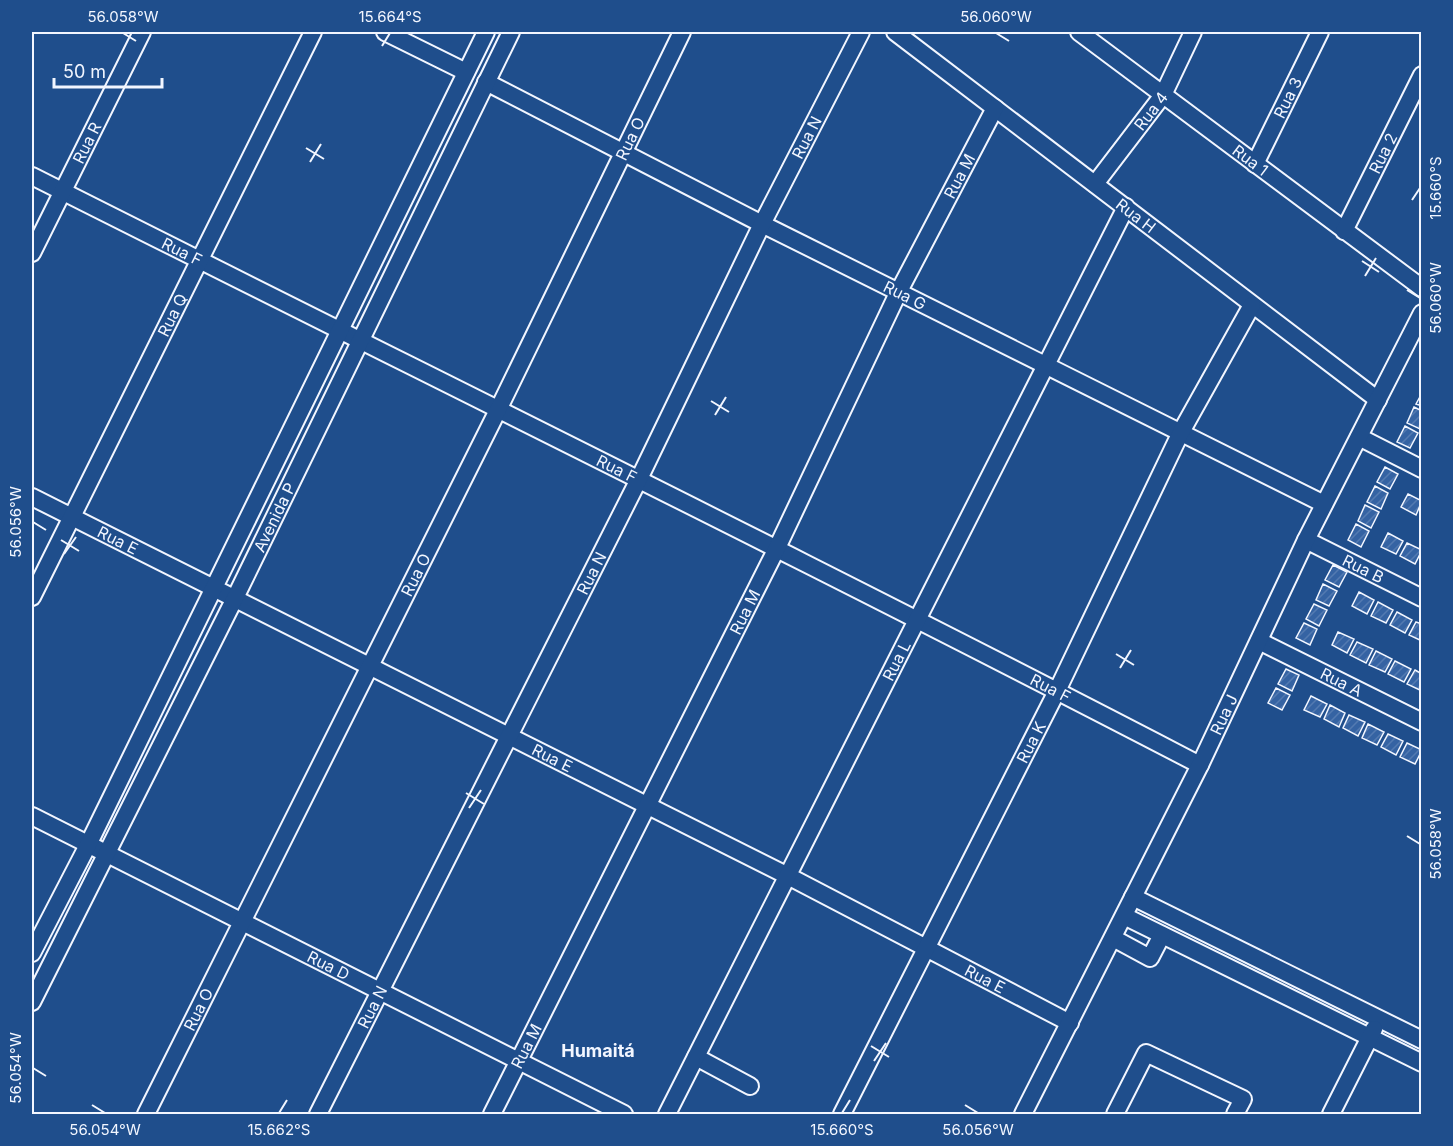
<svg xmlns="http://www.w3.org/2000/svg" width="1453" height="1146" viewBox="0 0 1453 1146" font-family="Inter,sans-serif">
<defs>
<pattern id="building-hatch" width="6" height="6" patternUnits="userSpaceOnUse" patternTransform="scale(1.5)"><rect width="6" height="6" fill="#3563a3"/><path d="M-1 1l2-2M0 6l6-6M5 7l2-2" fill="none" stroke="#537ab1"/></pattern>
</defs>
<rect width="100%" height="100%" fill="#1f4e8c"/>
<path fill="url(#building-hatch)" stroke="#f2f6ff" stroke-width="1.5" d="M1422,393V406L1416,404Z
M1414,407L1422,411L1420,429L1407,423Z
M1405,426L1418,433L1410,448L1397,442Z
M1385,467L1398,474L1390,489L1377,482Z
M1375,486L1388,493L1381,509L1367,502Z
M1408,494L1422,501L1416,515L1401,507Z
M1365,505L1379,512L1371,528L1358,521Z
M1356,524L1369,531L1361,547L1348,540Z
M1388,533L1403,541L1396,554L1381,547Z
M1407,543L1422,550L1415,564L1400,556Z
M1333,565L1347,572L1339,587L1325,580Z
M1323,584L1337,591L1329,606L1316,600Z
M1359,592L1374,600L1367,614L1352,606Z
M1378,602L1393,610L1386,623L1371,616Z
M1314,604L1327,610L1319,626L1306,619Z
M1397,612L1412,620L1405,633L1390,625Z
M1416,622L1422,624V641L1409,635Z
M1304,623L1317,629L1310,645L1296,638Z
M1338,632L1354,639L1347,653L1332,645Z
M1357,642L1373,649L1366,663L1350,655Z
M1376,651L1392,659L1385,672L1369,665Z
M1395,661L1411,669L1404,682L1388,674Z
M1286,669L1299,675L1292,691L1278,684Z
M1415,670L1422,674V691L1407,684Z
M1276,688L1290,695L1282,710L1268,703Z
M1311,696L1327,704L1320,717L1304,710Z
M1330,705L1345,713L1339,727L1324,719Z
M1349,715L1365,722L1358,736L1343,728Z
M1368,724L1384,732L1377,745L1362,738Z
M1388,734L1403,741L1396,755L1381,747Z
M1407,743L1422,750L1415,764L1400,757Z"/>
<g fill="none" stroke-linecap="round" stroke-linejoin="round">
<defs>
<g id="minor">
<path d="M385,32L466,72"/>
<path id="s1" d="M895,32L1378,400"/>
<path id="s2" d="M1079,32L1422,288"/>
<path id="s3" d="M486,82L762,224L1324,504"/>
<path id="s4" d="M1255,164L1320,32"/>
<path id="s5" d="M32,176C421,372 813,564 1200,765"/>
<path id="s6" d="M1095,184L1163,95L1193,32"/>
<path id="s7" d="M1344,231L1422,75"/>
<path id="s8" d="M32,253L142,32"/>
<path d="M1359,437L1422,469"/>
<path id="s9" d="M32,497L788,876L1070,1023"/>
<path id="s10" d="M1306,540L1422,598"/>
<path id="s11" d="M32,597L313,32"/>
<path id="s12" d="M1259,641L1422,722"/>
<path id="s13" d="M32,816L624,1114"/>
<path d="M1133,897L1422,1040"/>
<path d="M1124,916L1422,1063"/>
<path d="M1113,938L1150,958L1162,935"/>
<path d="M32,953L88,845L486,32"/>
<path id="s14" d="M32,1002L235,598L511,32"/>
<path d="M696,1057L750,1086"/>
<path id="s15" d="M146,1114L498,410L682,32"/>
<path id="s16" d="M318,1114L638,481L762,224L861,32"/>
<path id="s17" d="M492,1114L776,550L899,291L995,108"/>
<path id="s18" d="M667,1114L1126,207"/>
<path id="s19" d="M842,1114L1057,691L1181,432L1252,305"/>
<path id="s20" d="M1023,1114L1200,765L1306,540L1422,313"/>
<path d="M1115,1114L1146,1053L1243,1099L1235,1114"/>
<path d="M1331,1114L1374,1029"/>
</g>
</defs>
<use href="#minor" stroke="#f2f6ff" stroke-width="20"/>
<use href="#minor" stroke="#1f4e8c" stroke-width="16"/>
</g>
<path fill="none" stroke="#f2f6ff" stroke-width="2" d="M123,33L136,41M996,33L1009,41M382,46L390,33M306,148L324,159M310,162L321,144M1412,200L1420,188M1362,261L1379,272M1365,276L1376,258M1407,290L1420,298M711,401L729,412M715,415L726,397M33,522L46,530M61,540L79,551M64,554L76,537M1116,654L1134,665M1120,668L1131,650M466,793L484,804M469,808L481,790M1407,836L1420,844M871,1046L889,1057M874,1061L886,1043M33,1068L46,1076M92,1105L105,1113M965,1105L978,1113M279,1113L287,1100M842,1113L850,1100"/>
<g text-anchor="middle" stroke-width="4.5" stroke-linejoin="round" paint-order="stroke">
<g font-size="16" fill="#f2f6ff" stroke="#1f4e8c">
<text dy="6" stroke="none"><textPath href="#s4" startOffset="74">Rua 3</textPath></text>
<text dy="6" stroke="none"><textPath href="#s6" startOffset="92">Rua 4</textPath></text>
<text dy="6" stroke="none"><textPath href="#s15" startOffset="1089">Rua O</textPath></text>
<text dy="6" stroke="none"><textPath href="#s16" startOffset="1092">Rua N</textPath></text>
<text dy="6" stroke="none"><textPath href="#s8" startOffset="123">Rua R</textPath></text>
<text dy="6" stroke="none"><textPath href="#s7" startOffset="87">Rua 2</textPath></text>
<text dy="6" stroke="none"><textPath href="#s2" startOffset="214">Rua 1</textPath></text>
<text dy="6" stroke="none"><textPath href="#s17" startOffset="1048">Rua M</textPath></text>
<text dy="6" stroke="none"><textPath href="#s1" startOffset="303">Rua H</textPath></text>
<text dy="6" stroke="none"><textPath href="#s5" startOffset="168">Rua F</textPath></text>
<text dy="6" stroke="none"><textPath href="#s3" startOffset="470">Rua G</textPath></text>
<text dy="6" stroke="none"><textPath href="#s11" startOffset="315">Rua Q</textPath></text>
<text dy="6" stroke="none"><textPath href="#s5" startOffset="654">Rua F</textPath></text>
<text dy="6" stroke="none"><textPath href="#s14" startOffset="542">Avenida P</textPath></text>
<text dy="6" stroke="none"><textPath href="#s9" startOffset="96">Rua E</textPath></text>
<text dy="6" stroke="none"><textPath href="#s10" startOffset="64">Rua B</textPath></text>
<text dy="6" stroke="none"><textPath href="#s15" startOffset="603">Rua O</textPath></text>
<text dy="6" stroke="none"><textPath href="#s16" startOffset="606">Rua N</textPath></text>
<text dy="6" stroke="none"><textPath href="#s17" startOffset="562">Rua M</textPath></text>
<text dy="6" stroke="none"><textPath href="#s18" startOffset="508">Rua L</textPath></text>
<text dy="6" stroke="none"><textPath href="#s12" startOffset="92">Rua A</textPath></text>
<text dy="6" stroke="none"><textPath href="#s5" startOffset="1140">Rua F</textPath></text>
<text dy="6" stroke="none"><textPath href="#s20" startOffset="447">Rua J</textPath></text>
<text dy="6" stroke="none"><textPath href="#s19" startOffset="417">Rua K</textPath></text>
<text dy="6" stroke="none"><textPath href="#s9" startOffset="582">Rua E</textPath></text>
<text dy="6" stroke="none"><textPath href="#s13" startOffset="332">Rua D</textPath></text>
<text dy="6" stroke="none"><textPath href="#s9" startOffset="1068">Rua E</textPath></text>
<text dy="6" stroke="none"><textPath href="#s16" startOffset="120">Rua N</textPath></text>
<text dy="6" stroke="none"><textPath href="#s15" startOffset="117">Rua O</textPath></text>
<text dy="6" stroke="none"><textPath href="#s17" startOffset="76">Rua M</textPath></text>
</g>
<g font-size="18" font-weight="bold" fill="#f2f6ff" stroke="#1f4e8c">
<text x="598" y="1057">Humaitá</text>
</g>
</g>
<rect width="1453" height="1146" fill="none" stroke="#1f4e8c" stroke-width="66"/>
<path d="M54 78v9h108v-9" fill="none" stroke="#f2f6ff" stroke-width="3"/>
<text x="63" y="78" font-size="18" fill="#f2f6ff" stroke="#1f4e8c" stroke-width="4.5" paint-order="stroke">50 m</text>
<rect x="33" y="33" width="1387" height="1080" fill="none" stroke="#f2f6ff" stroke-width="2"/>
<g font-size="15" text-anchor="middle" fill="#f2f6ff">
<text x="123" y="22">56.058°W</text>
<text x="390" y="22">15.664°S</text>
<text x="996" y="22">56.060°W</text>
<text transform="translate(1436 188) rotate(-90)" y="5">15.660°S</text>
<text transform="translate(1436 298) rotate(-90)" y="5">56.060°W</text>
<text transform="translate(16 522) rotate(-90)" y="5">56.056°W</text>
<text transform="translate(1436 844) rotate(-90)" y="5">56.058°W</text>
<text transform="translate(16 1068) rotate(-90)" y="5">56.054°W</text>
<text x="105" y="1135">56.054°W</text>
<text x="279" y="1135">15.662°S</text>
<text x="842" y="1135">15.660°S</text>
<text x="978" y="1135">56.056°W</text>
</g>
</svg>
